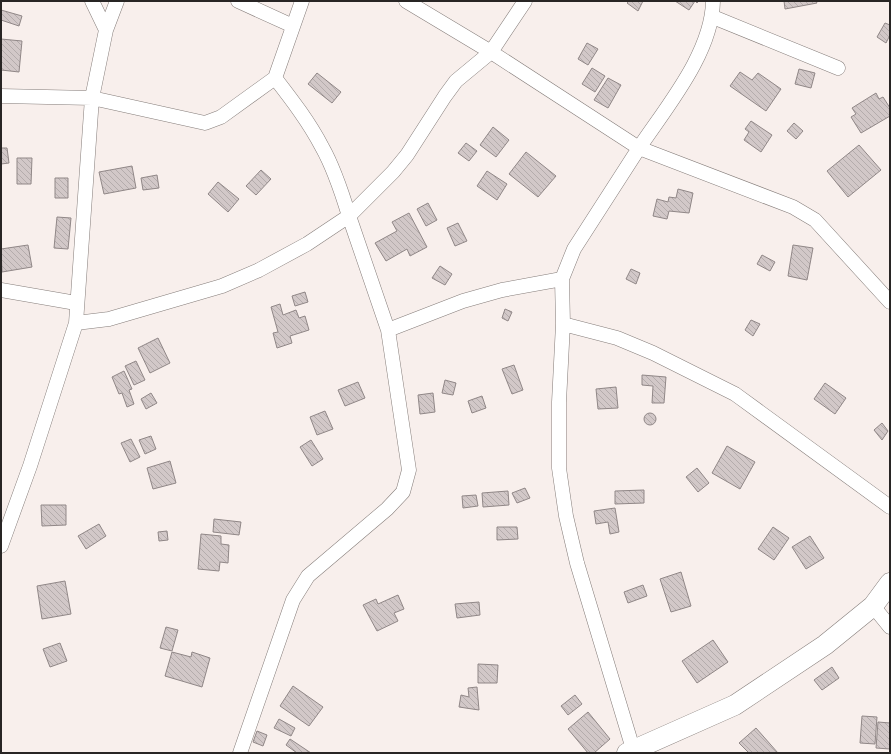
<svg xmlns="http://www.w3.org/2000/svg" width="891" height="754" viewBox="0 0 891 754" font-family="'Times New Roman',serif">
<defs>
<pattern id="building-back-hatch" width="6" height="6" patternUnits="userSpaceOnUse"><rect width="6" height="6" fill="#d2c8c8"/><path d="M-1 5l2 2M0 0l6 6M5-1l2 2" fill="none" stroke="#b4acac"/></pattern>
</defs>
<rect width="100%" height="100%" fill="#f8efec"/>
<path fill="url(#building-back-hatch)" stroke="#908787" d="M629,1H643L638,11L627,3Z
M675,1H699L697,3L695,1L689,10Z
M784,1H816L817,3L785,9Z
M1,10L22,16L19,26L1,20Z
M885,23L890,25V35L886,43L877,37Z
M1,39L22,41L19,72L1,70Z
M587,43L598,49L588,65L578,59Z
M592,68L605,76L595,92L582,84Z
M799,69L815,73L811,88L795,84Z
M740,72L752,80L758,73L781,89L766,111L730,86Z
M317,73L341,92L332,103L308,84Z
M608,78L621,85L608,108L594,100Z
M876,93L879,99L883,97L890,108V116L861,133L851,117L856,114L852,108Z
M751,121L772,135L761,152L744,140L749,132L745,129Z
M794,123L803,131L796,139L787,131Z
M493,127L509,140L496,157L480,145Z
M466,143L477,151L469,161L458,153Z
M859,145L881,170L848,197L827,171Z
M1,148H7L9,163L1,164Z
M526,152L556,176L538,197L509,174Z
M17,158H32L31,184H17Z
M132,166L136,188L104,194L99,172Z
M261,170L271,179L256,195L246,186Z
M487,171L507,184L497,200L477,186Z
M157,175L159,188L143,190L141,178Z
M55,178H68V198H55Z
M218,182L239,199L228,212L208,194Z
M678,189L693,193L689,213L669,211L667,219L653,216L657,199L668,202L669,197L676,198Z
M428,203L437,220L426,226L417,209Z
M409,213L427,247L410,256L407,249L386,261L375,243L397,231L392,222Z
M57,217L71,218L68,249L54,248Z
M458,223L467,241L455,246L447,228Z
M28,245L32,267L2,272L1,249Z
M793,245L813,248L807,280L788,276Z
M762,255L775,262L770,271L757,264Z
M440,266L452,274L445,285L432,278Z
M631,269L640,273L636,284L626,279Z
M305,292L308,302L295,306L292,296Z
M280,304L283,315L296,310L299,318L305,316L309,330L290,336L292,343L277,348L273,333L278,332L271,307Z
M505,309L512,312L508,321L502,318Z
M751,320L760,324L753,336L745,330Z
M158,338L170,363L150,373L138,348Z
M136,361L145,380L134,385L125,366Z
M514,365L523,390L512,394L502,369Z
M124,371L132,389L129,390L134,404L127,407L122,393L119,394L112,377Z
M642,375L666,377L664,403H652L653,386L642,385Z
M445,380L456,383L453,395L442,393Z
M358,382L365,398L345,406L338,390Z
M825,383L846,398L835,414L814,399Z
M616,387L618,408L598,409L596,389Z
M151,393L157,403L146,409L141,399Z
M433,393L435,412L420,414L418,395Z
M482,396L486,408L472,413L468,401Z
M325,411L333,429L317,435L310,417Z
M644 419a6 6 0 1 1 12 0a6 6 0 1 1-12 0Z
M882,423L888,431L882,440L874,430Z
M151,436L156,449L145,454L139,440Z
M131,439L140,457L130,462L121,443Z
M311,440L323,459L312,466L300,447Z
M727,446L755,462L740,489L712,473Z
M170,461L176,483L153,489L147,468Z
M697,468L709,483L698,492L686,477Z
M525,488L530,498L517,503L512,493Z
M644,490V503L615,504V491Z
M508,491L509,505L483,507L482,493Z
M476,495L478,506L463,508L462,496Z
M41,505H66V525L42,526Z
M615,508L619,532L610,534L608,522L596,524L594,511Z
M214,519L241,522L239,535L213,532Z
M99,524L106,536L86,549L78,536Z
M497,527H517L518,539L497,540Z
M773,527L789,538L774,560L758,549Z
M167,531L168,540L159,541L158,532Z
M201,534L221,536V544L229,545L228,563L220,562L219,571L198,569Z
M810,536L824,558L806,569L792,547Z
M681,572L691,606L671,612L660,579Z
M65,581L71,614L42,619L37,586Z
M643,585L647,596L628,603L624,592Z
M398,595L404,609L394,613L398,621L377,631L363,605L376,599L378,604Z
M479,602L480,615L457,618L455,604Z
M166,627L178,630L172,651L160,648Z
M713,640L728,662L697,683L682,661Z
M60,643L67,661L50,667L43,649Z
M172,652L191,657L192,652L210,658L202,687L165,676Z
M478,664L498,665L497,683H478Z
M832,667L839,678L822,690L814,680Z
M293,686L323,707L309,726L280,706Z
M477,687L479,710L459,707L461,695L469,697L468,688Z
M575,695L582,704L568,715L561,706Z
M588,712L610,739L594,753H588L568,729Z
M862,716L877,717L875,744L860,743Z
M279,719L295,728L291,736L274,728Z
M878,722L890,723V749L876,748Z
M756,728L778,753H749L739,743Z
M257,731L267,735L263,746L253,742Z
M290,739L311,753H297L286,745Z"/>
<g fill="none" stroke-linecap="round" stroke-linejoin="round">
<defs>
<path id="street" d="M238,1L293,26
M406,1L491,52L639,148L574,249L562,279L563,324L559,402V468L566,516L577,563L633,749L636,753
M713,1C712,53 667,106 639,148L793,207L815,220L890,302
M713,17L838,68
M106,30L117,1
M1,96L92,98L205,123L221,117L275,78
M1,290L76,303
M76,323L109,319L222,286L259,270L307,244L349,216C342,193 334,168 322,147C309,122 292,100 275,78L302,1
M563,324L617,338L653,353L735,394L890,507
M388,330L463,301L502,290L562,279
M1,546L30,466L76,323L92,98L106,30L92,1
M873,606L890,627
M240,753L293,600L308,576L387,509L403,492L409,470L388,330L349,216L393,172L407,155L445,96L456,81L491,52L525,1"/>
<path id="secondary" d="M627,753L735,705L825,645L873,606L890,583"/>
</defs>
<use href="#street" stroke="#857d7a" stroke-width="15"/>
<use href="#secondary" stroke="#857d7a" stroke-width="21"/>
<use href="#street" stroke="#fff" stroke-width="14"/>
<use href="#secondary" stroke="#fff" stroke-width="20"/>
</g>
<rect width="891" height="754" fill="none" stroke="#282524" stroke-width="4"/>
</svg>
